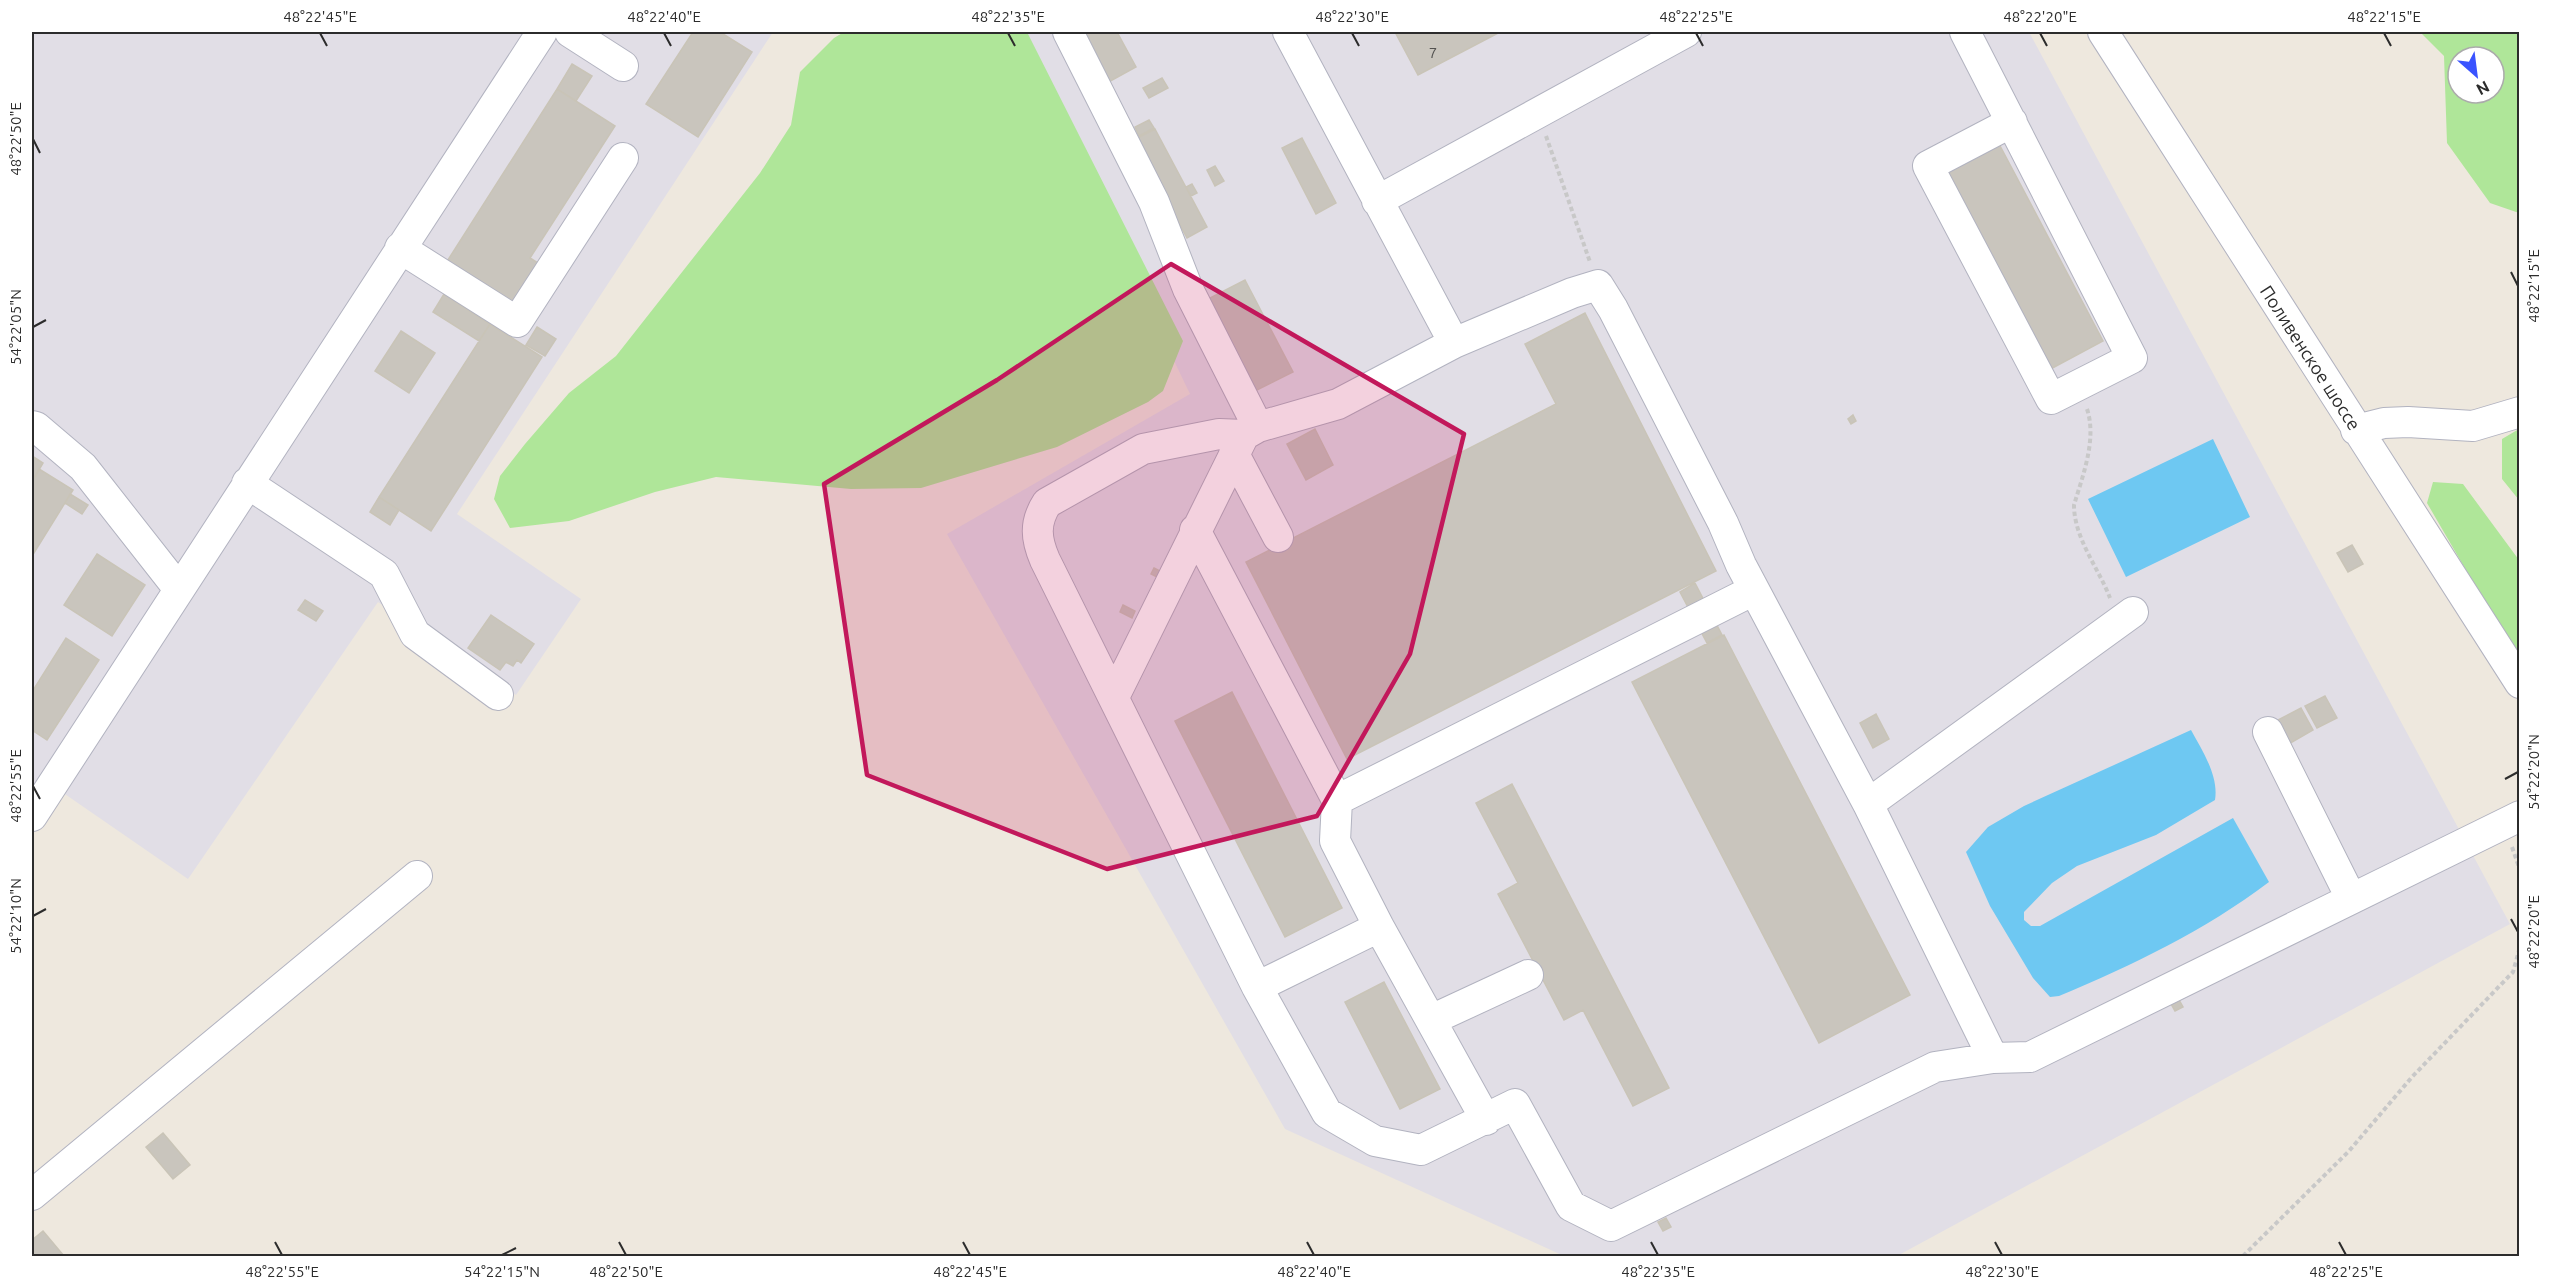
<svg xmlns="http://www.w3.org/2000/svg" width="2551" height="1288" viewBox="0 0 2551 1288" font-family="Ubuntu,sans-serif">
<rect width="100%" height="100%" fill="#eee8de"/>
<path fill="#e1dee6" d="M32,32H773L457,514L581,599L516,695L378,602L188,879L59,790L32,825Z
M1016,32H2029L2510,924L1897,1256H1564L1285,1129L947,534L1190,394Z"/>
<path fill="#afe699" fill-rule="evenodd" d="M844,32H1027L1183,341L1163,391L1148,402L1057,447L921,488L851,489L716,477L655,492L569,521L510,528L494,499L500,476L525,444L569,393L616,356L760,173L791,125L800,72L834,38Z
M2420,32H2519V213L2490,203L2447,143L2444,56ZM2458,57H2494V93H2458Z
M2519,429V500L2502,479V439Z
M2433,482L2463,484L2519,560V657L2495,620L2427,503Z"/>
<path fill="#6ec8f2" d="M2213,439L2250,517L2126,577L2088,499Z
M2191,730C2202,750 2219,776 2215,800L2156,835L2077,866L2052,883L2024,912V920L2031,926H2040L2233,818L2269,882C2204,931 2133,965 2059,996L2050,997L2033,978L1990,906L1966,852L1988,827L2024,806Z"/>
<path fill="#c9c5bd" stroke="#c9c4b7" stroke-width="1.5" d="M693,32H720L752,52L698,137L646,104Z
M1077,32H1117L1136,67L1105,84Z
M1395,32H1500L1418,75Z
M572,64L592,76L576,101L557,89Z
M1162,78L1168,88L1149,98L1143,88Z
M557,89L615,126L530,258L538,263L511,305L446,263Z
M1149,120L1154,128L1139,136L1135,127Z
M1155,129L1207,227L1187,238L1135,139Z
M1302,138L1336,203L1316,214L1282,148Z
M1998,142L2103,341L2047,371L1942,172Z
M1215,166L1224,181L1215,186L1207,170Z
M1192,184L1197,193L1191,196L1186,187Z
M1245,280L1293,372L1253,392L1206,300Z
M444,294L490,324L479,341L433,312Z
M1585,313L1716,571L1347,759L1246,562L1556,404L1525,344Z
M490,324L542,357L431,531L379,497Z
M537,327L556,339L545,356L526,345Z
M401,331L435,353L409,393L375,371Z
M1853,415L1856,421L1851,424L1848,419Z
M1315,429L1333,465L1306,480L1287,444Z
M32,456L43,463L32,482Z
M39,469L73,490L32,556V482Z
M70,494L88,505L82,514L65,503Z
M379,497L399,510L390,525L370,512Z
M2352,545L2363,564L2348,572L2337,553Z
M97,554L145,585L112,636L64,605Z
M1154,568L1160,571L1157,577L1151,574Z
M1695,583L1722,635L1707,643L1680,592Z
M305,600L323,611L316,621L298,610Z
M1123,605L1135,611L1132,618L1120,612Z
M491,615L534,644L521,663L517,660L513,666L506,662L500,670L468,648Z
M1724,635L1910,995L1819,1043L1632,682Z
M66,638L99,660L47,740L32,730V692Z
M1232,692L1342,908L1285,937L1175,721Z
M2325,696L2337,718L2317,728L2305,706Z
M2301,708L2313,730L2287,745L2274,722Z
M1876,714L1889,739L1873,748L1860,723Z
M1512,784L1669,1088L1633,1106L1583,1010L1564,1020L1498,894L1518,883L1476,803Z
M1384,982L1440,1089L1400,1109L1345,1002Z
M2178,998L2183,1007L2175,1011L2170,1002Z
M163,1133L190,1165L173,1179L146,1147Z
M1666,1218L1671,1227L1663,1231L1658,1222Z
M43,1231L64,1256H35L32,1253V1240Z"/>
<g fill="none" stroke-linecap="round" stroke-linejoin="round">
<defs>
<path id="minor" d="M570,32L623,66
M1068,32L1154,202L1188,289L1258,427
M1288,32L1454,343
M1965,32L2132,358L2051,399L1928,166L2012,122
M2103,32L2520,683
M1377,201L1686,32
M400,248L517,322L623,158
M32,426L36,427L83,467L178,588
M2356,430L2384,423L2408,422L2473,426L2520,412
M1244,435L1219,434L1143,449L1047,503C1034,523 1036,539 1045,560L1257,987L1327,1113L1375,1141L1421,1150L1515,1104L1571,1206L1611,1226L1935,1067L1993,1058L2030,1057L2520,816
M1234,454L1278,537
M247,483L384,574L415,634L498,695
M1195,530L1337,800L1335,841L1379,927L1486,1120
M1114,697L1244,435L1258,427L1338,404L1454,343L1572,293L1598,285L1613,309L1723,523L1741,565L1868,804L1993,1058
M2268,732L2351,898
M1337,800L1754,590
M1868,804L2133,612
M32,816L542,32
M1257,987L1379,927
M1431,1020L1528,975
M32,1195L417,876"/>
</defs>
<use href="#minor" stroke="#b2b3c0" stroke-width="32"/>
<path stroke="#c8c8c8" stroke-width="4" stroke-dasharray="4.5 3" stroke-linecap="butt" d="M1546,136L1590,262
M2087,409C2097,439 2083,475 2074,505C2074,538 2098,567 2110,598
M2512,847L2520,870
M2243,1256L2349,1151L2412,1077L2513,972L2520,947"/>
<use href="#minor" stroke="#fff" stroke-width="30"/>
</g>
<path fill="#c2185b" fill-opacity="0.2" stroke="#c2185b" stroke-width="4.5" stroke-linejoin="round" d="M1171,264L1464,434L1410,654L1317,816L1107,869L867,775L824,484L997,380Z"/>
<path fill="none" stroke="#2c2c2c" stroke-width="2" d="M320,33L327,46M664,33L671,46M1008,33L1015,46M1352,33L1359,46M1696,33L1703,46M2040,33L2047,46M2384,33L2391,46M33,139L40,153M2511,272L2518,286M33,327L46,320M2505,779L2518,772M33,786L40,799M33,916L46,909M2511,919L2518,932M275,1242L282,1255M619,1242L626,1255M963,1242L970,1255M1307,1242L1314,1255M1651,1242L1658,1255M1995,1242L2002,1255M2339,1242L2346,1255M502,1255L516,1248"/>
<g text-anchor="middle" stroke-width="5" stroke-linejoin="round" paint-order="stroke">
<g font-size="15" fill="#535250">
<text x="1433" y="58">7</text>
</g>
<g font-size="18" fill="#2c2c2c" stroke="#fff">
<text transform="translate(2310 358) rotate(57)" y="6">Поливенское шоссе</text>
</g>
</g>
<rect width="2551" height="1288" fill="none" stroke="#ffffff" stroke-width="66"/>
<g transform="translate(2476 75) rotate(152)"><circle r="28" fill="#ffffff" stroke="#ababab" stroke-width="1.5"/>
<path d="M0-4.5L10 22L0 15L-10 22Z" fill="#3a53ff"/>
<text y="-9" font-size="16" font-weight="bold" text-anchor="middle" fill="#2c2c2c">N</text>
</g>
<rect x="33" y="33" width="2485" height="1222" fill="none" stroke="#2c2c2c" stroke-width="2"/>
<g font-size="15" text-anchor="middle" fill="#2c2c2c">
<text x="320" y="22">48°22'45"E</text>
<text x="664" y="22">48°22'40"E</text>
<text x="1008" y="22">48°22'35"E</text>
<text x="1352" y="22">48°22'30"E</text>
<text x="1696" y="22">48°22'25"E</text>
<text x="2040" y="22">48°22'20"E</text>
<text x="2384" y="22">48°22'15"E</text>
<text transform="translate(16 139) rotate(-90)" y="5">48°22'50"E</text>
<text transform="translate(2534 286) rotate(-90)" y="5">48°22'15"E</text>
<text transform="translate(16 327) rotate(-90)" y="5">54°22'05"N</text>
<text transform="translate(2534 772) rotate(-90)" y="5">54°22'20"N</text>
<text transform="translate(16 786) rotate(-90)" y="5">48°22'55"E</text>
<text transform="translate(16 916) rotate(-90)" y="5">54°22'10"N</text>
<text transform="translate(2534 932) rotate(-90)" y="5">48°22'20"E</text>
<text x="282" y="1277">48°22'55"E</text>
<text x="502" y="1277">54°22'15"N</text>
<text x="626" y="1277">48°22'50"E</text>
<text x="970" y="1277">48°22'45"E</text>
<text x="1314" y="1277">48°22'40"E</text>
<text x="1658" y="1277">48°22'35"E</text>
<text x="2002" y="1277">48°22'30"E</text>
<text x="2346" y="1277">48°22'25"E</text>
</g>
</svg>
